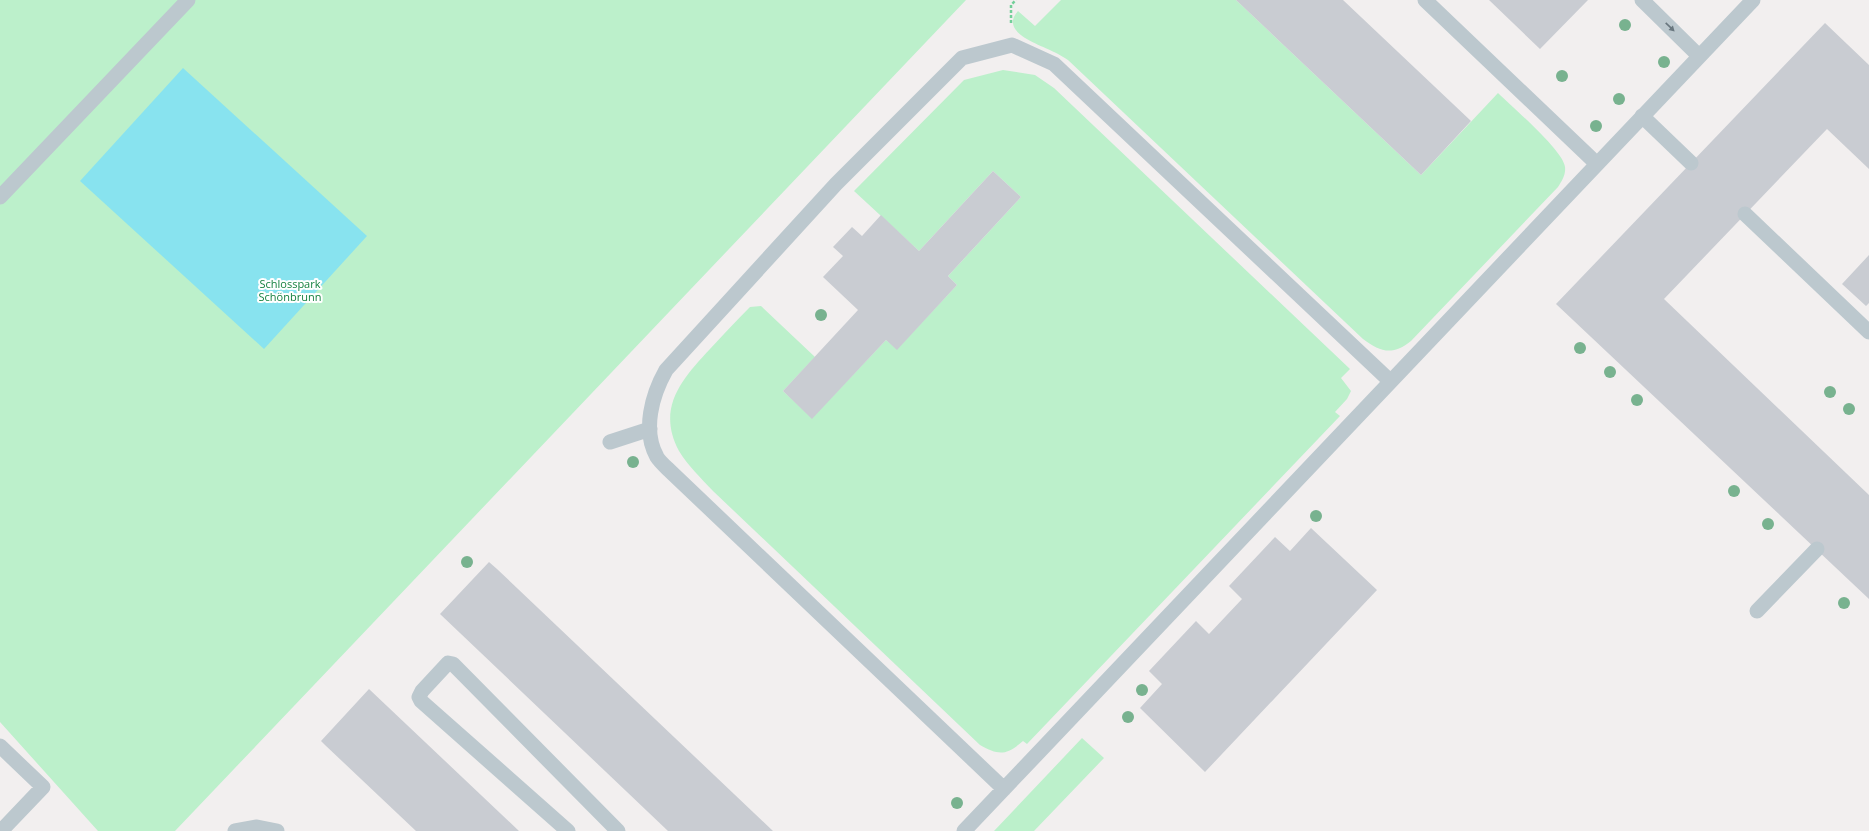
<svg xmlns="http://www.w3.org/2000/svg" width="1869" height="831" viewBox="0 0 1869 831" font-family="'Open Sans',sans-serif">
<rect width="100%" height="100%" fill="#f2efef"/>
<path fill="#bcf0cb" d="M0,0H966L175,831H98L0,722Z
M1061,0H1236L1421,175L1498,93C1512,107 1563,150 1565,167C1566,174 1562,181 1558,187L1411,341C1393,356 1380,352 1363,339L1068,60C1063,57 1059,54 1054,52C1042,45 998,33 1018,11L1035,26Z
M1003,70L1035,75L1054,88L1350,369L1341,378L1351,391L1347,399L1335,412L1340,416L1027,744L1023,741C1007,755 999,756 980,745L713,491C701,478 688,466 679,451C656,408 682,379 710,349C723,335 736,321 750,307L761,306L815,357L783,391L812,418L886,340L897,349L957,285L948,276L1021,197L993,171L919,251L854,191L964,80Z
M1082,738L1104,758L1034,831H994Z"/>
<path fill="#88e3ef" d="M183,68L367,236L264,349L80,181Z"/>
<path fill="#c9ccd2" d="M1236,0H1343L1471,121L1421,175Z
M1489,0H1588L1540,49Z
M1825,23L1869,65V169L1827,129L1664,299L1869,495V599L1556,304Z
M993,171L1021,197L948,276L957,285L897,350L886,340L812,419L783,391L858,310L823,277L843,256L833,247L852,227L862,236L881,215L919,251Z
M1869,255V303L1866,306L1842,284Z
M1311,528L1377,590L1205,772L1140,708L1162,684L1149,671L1196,621L1209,634L1242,599L1229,586L1275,537L1290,551Z
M489,562L497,569L773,831H668L440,614Z
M369,689L519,831H416L325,745L321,741Z"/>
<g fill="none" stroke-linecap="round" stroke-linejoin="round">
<path stroke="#73cf99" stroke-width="2.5" stroke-dasharray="3 2" stroke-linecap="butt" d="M1011,23V5L1016,0"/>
<path stroke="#bcc8ce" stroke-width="15" d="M1425,0L1597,164
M1642,0L1699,56
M1642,116L1691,163
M0,197L188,0
M1745,214L1869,332
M610,442L650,429
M1757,611L1817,549
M0,746L43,787L1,831
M1004,789L670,471C666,467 660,462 657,457C642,430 652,395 666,370L836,184L962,58L1012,45L1054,64L1390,381
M235,831L257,827L277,831
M568,831L421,701L419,697L422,691L448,663L453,664L618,831
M964,831L1753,0"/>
</g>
<g fill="#78b28f">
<circle cx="1625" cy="25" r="6"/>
<circle cx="1664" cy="62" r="6"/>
<circle cx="1562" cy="76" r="6"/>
<circle cx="1619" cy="99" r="6"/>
<circle cx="1596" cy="126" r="6"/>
<circle cx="821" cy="315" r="6"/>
<circle cx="1580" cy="348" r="6"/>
<circle cx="1610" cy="372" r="6"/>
<circle cx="1830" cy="392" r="6"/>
<circle cx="1637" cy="400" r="6"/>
<circle cx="1849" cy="409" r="6"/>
<circle cx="633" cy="462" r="6"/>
<circle cx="1734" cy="491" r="6"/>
<circle cx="1316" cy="516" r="6"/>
<circle cx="1768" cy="524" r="6"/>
<circle cx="467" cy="562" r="6"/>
<circle cx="1844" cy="603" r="6"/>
<circle cx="1142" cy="690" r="6"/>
<circle cx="1128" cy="717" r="6"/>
<circle cx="957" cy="803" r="6"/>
</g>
<defs><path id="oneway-solid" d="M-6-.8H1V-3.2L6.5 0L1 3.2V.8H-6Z"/></defs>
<use fill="#69777f" href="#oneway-solid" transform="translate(1670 27) rotate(44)"/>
<g text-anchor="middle" stroke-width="4" stroke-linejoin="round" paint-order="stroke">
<g font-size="11" fill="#148140" stroke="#fff">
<text x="290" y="288">Schlosspark<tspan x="290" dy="13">Schönbrunn</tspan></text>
</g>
</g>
</svg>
